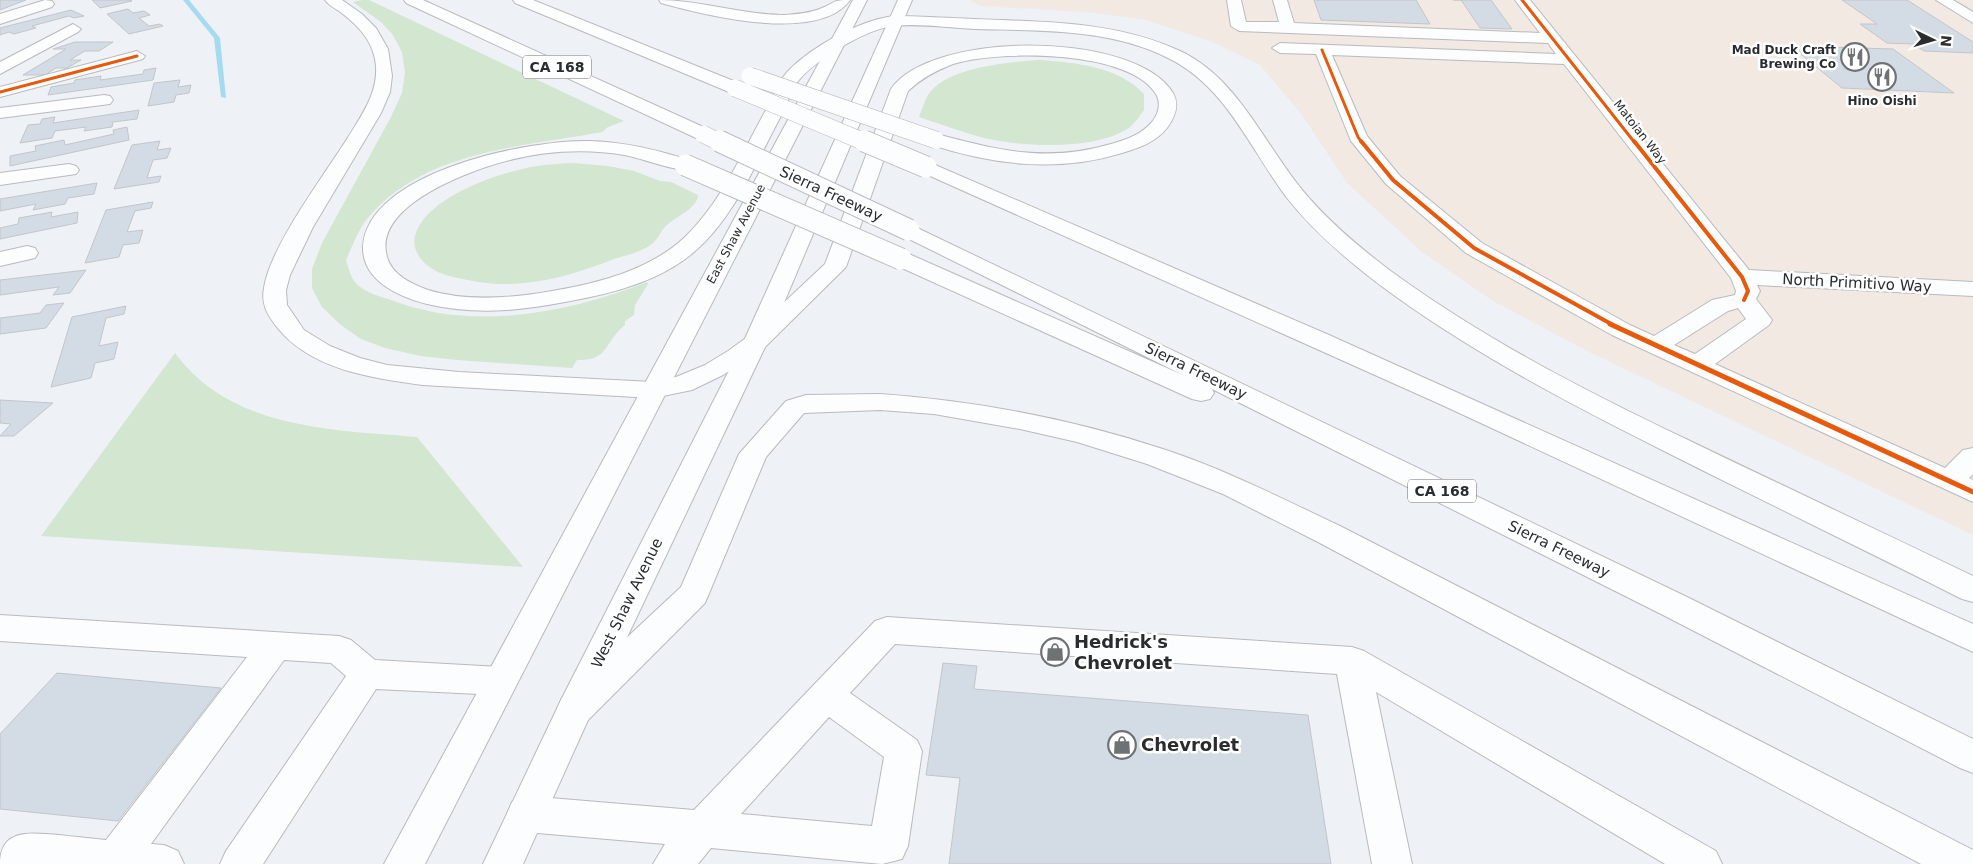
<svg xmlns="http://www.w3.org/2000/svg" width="1973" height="864" viewBox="0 0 1973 864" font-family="'DejaVu Sans',sans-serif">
<rect width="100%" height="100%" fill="#eef1f6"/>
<path fill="#f2e9e2" d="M970,0H1973V535L1587,351L1493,301L1422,252L1347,183L1302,115L1260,65L1210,41L1146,20L1085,12L980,6Z"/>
<path fill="#d2e6d0" d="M362,0H369L624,121L608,127L602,132C522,147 423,150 367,219C358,230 352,247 346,260C348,266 350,275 354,281C362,292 379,296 391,300C473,332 568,313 647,282L648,284L635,305L634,315L625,321V325C604,341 610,361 577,360L572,368L457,360L421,356L385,348L361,339L341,325L322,307L312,288V269L322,243L391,117L402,93L405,72L402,52L393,35L381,22L353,2Z
M1040,60C1077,63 1117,66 1144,94V110C1140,115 1135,123 1130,127C1097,151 1022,147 984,138C962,132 941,124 919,117C922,110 924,102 928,95C946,67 1010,62 1040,60Z
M572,163L608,166L634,171L660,181L671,182L698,195C697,210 673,217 664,228C660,233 657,240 653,243C642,252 627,255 614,259C565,278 516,292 463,279C452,277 439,274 431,268C420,261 412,249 415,236C425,197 502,171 538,166C549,164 561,164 572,163Z
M175,353C231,429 331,430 417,437L523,567L41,536Z"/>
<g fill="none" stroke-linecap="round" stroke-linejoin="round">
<path fill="#a4dbf0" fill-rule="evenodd" d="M183,0H189L220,38L226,98L221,97L214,38Z"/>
</g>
<path fill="#d3dbe5" stroke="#c3c6c9" d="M0,0H26L0,10Z
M92,0H131L132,1L100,8Z
M1314,0H1416L1430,24L1321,20Z
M1453,0H1491L1512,29L1480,28L1461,0Z
M1842,0H1907L1973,42V53L1924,51L1913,44L1887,43L1860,24H1877Z
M128,9L133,13L144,11L150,15L139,18L149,26L160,24L163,26L129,34L107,14Z
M71,10L84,16L74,18L69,16L32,26L36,28L14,34L9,32L0,35V28Z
M75,42H113L99,51H85L70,60H81L67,68H56L45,75H23L66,49H53Z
M1791,46L1893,49L1954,93L1842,88Z
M156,68L153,80L48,95L51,87L74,83L75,80L101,76L100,80L143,74L144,70Z
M180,80L178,87L191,85L189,93L176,95L174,102L148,106L154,83Z
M139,110L137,119L113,122L112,127L84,131L86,127L55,131L52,138L20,143L28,125L40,124L42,119L55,117L53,123Z
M127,127L129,140L10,166V156L36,151L35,146L64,140L65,145L114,134L113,130Z
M160,141L157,150L171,148L167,158L153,160L147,178L161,176L159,182L114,189L132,145Z
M97,183L94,194L68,198L65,204L33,210L36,204L0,211V199Z
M153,202L151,208L135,211L127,232L143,230L139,243L123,245L119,257L85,263L106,210Z
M52,212L51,217L78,212L77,223L0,239V228L18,224L19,218Z
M86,270L70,293L53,295L59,287L0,295V280Z
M64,303L46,328L0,334V318L40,313L46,305Z
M126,306L124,314L106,318L99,346L118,342L114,359L95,363L91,378L51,387L72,317Z
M0,400L53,403L14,436H0L11,424L0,423Z
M943,663L977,666L974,689L1308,715L1331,864H949L960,778L926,775Z
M57,673L221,688L118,821L0,809V734Z"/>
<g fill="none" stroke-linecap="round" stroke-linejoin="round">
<defs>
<path id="minor" d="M45,0L52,1L54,4L52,7L0,24V14Z
M1227,0H1241L1246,22H1279L1273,0H1287L1294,23L1540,33L1515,0H1530L1749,270L1973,282V296L1757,285L1760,291L1756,299L1772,320L1769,325L1715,364L1945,468L1963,450L1973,448V474L1969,478L1973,480V502L1612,335L1466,253L1386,184L1351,141L1316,54L1280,53L1272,48L1280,43L1556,54L1548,43L1239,31L1231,26ZM1332,55L1564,64L1731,278L1736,291L1735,295L1712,300L1654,336L1630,325L1482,243L1400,176L1367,136ZM1738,308L1746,319L1695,354L1674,345L1728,311Z
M1936,0H1953L1973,12V23Z
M73,24L81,29L78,32L0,74V62Z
M137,51L145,56L143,59L0,97V87Z
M104,95L110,96L113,100L110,104L0,118V108Z
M69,164L76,166L79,170L76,174L0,185V173Z
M27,246L35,248L38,253L35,258L0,266V252Z
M0,615L339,636L351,640L375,660L500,667L512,671L517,681L512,691L500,695L376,689L263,864H220L226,851L346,676L331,663L284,660L151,844L164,845L178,851L184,864H0C0,827 32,833 59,835C75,837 90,838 106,840L247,657L0,641Z
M887,617L1352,647L1364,651L1716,851L1722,864H1665L1376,692L1412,864H1372L1337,674L895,644L850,693L917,740L922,751L908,846L902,859L882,864L711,848L698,864H653L665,844L526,832L512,826L507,814L512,802L526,796L694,810L875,621ZM829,717L884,757L872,826L741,814Z"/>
<path id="major" d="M853,0H867L425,864H384Z
M898,0H912L767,343L593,709L523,864H483L562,698L743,343Z"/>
<path id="highway" d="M325,0H342L362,14L376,28L388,49L392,76L390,92L381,113L313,227L290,275L286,290L287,305L304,330L330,346L360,358L387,365L459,372L653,382L676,377L705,365L728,351L746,338L825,264L891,89C932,30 1136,31 1173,93C1180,105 1175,117 1167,128C1156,142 1139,148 1122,153C1057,173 993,165 929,144L927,140L929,136L936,134C998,150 1046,163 1111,144C1124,140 1138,136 1148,126C1156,119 1162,107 1157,96C1133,49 995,50 953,64C935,71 922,78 908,91L846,267L764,348L723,375L692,390L653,398L423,385C372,378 310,370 276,326C267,314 261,304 264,288C270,247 323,177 347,139C362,115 381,89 375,59C371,39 358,26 343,14C337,9 329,6 325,0Z
M404,0H423L710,130L712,134L710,138H696L406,3Z
M513,0H533L741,84L744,88L741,92H729L515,3Z
M659,0C701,0 742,15 785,15C797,14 811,13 822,8C837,2 831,0 850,0C819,44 704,15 661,3Z
M893,16C920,16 948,18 975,19C1044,22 1116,21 1180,51C1238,78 1264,144 1303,191C1329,222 1360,248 1392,272C1484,339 1585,391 1688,440C1783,486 1878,530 1973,576V602L1962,599C1865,550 1767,503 1670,454C1570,404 1470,352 1380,285C1346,259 1313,231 1287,198C1250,149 1226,86 1168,58C1109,28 1039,31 975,29C948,28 920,23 894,26C867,28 811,62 796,84C790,94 786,106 781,116C756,162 735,217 694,252C659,282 610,294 565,302C519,311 473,315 427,304C400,297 362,281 363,247C367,171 532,139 590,141C625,142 658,150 692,161L695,165L692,169C678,173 642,158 624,155C572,146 515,154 467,174C437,186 375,215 387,257C392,275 412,284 428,290C467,302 513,298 552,291C599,283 650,270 685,237C721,203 742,153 766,110C772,98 778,82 788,71C813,46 858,21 893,16Z
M926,161L1329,335L1973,624V652L1442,405L919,171L916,167L919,163Z
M909,224L1687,597L1973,739V773L1960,768L1663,615L1212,389L1214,393L1210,399L1201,401L1192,399L893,264L890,259L893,254L901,252L909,254L1185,376L901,235L898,230L901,225Z
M880,394C977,401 1073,419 1166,450C1226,470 1283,499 1340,526L1973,850V864H1921L1318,542L1223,494L1147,464L1077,442L1020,429L934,414L880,410L804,413L766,457L705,603L588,720L575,724L562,720L557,709L562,698L681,587L739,454L786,401L806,395Z"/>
</defs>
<use href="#minor" stroke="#b8babd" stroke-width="2"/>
<use href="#major" stroke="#b8babd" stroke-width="2"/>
<use href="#highway" stroke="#b8babd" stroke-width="2"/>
<use href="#minor" fill="#fcfdfe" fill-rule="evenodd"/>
<use href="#major" fill="#fcfdfe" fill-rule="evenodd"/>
<use href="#highway" fill="#fcfdfe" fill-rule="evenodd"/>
<defs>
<path id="highway-bridge-far1" d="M750,76L936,140
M735,88L867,143
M703,134L721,143"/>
<path id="highway-bridge" d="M719,141L909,230
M864,141L926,167
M685,165L901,259"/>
</defs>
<use href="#highway-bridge-far1" stroke="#b8babd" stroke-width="18" stroke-linecap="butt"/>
<use href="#highway-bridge" stroke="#b8babd" stroke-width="23" stroke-linecap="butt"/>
<use href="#highway-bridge-far1" stroke="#fcfdfe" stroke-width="17"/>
<use href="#highway-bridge" stroke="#fcfdfe" stroke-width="21"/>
<defs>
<path id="cycleway-far2" d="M1522,0L1635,143
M1322,50L1358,137L1362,143
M0,92L137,56"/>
<path id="cycleway-far1" d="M1361,141L1393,180L1474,248L1613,325
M1634,141L1742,277L1748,291L1744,300"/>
<path id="cycleway" d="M1610,324L1973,492"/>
</defs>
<use href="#cycleway-far2" stroke="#fff" stroke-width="5"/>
<use href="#cycleway-far1" stroke="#fff" stroke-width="6"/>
<use href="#cycleway" stroke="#fff" stroke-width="8"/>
<use href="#cycleway-far2" stroke="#e8590c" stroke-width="3"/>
<use href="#cycleway-far1" stroke="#e8590c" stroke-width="4"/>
<use href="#cycleway" stroke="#e8590c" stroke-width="5"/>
</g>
<defs>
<symbol id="restaurant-ring" viewBox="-11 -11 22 22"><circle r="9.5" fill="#fff" stroke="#6f7275" stroke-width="1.5"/><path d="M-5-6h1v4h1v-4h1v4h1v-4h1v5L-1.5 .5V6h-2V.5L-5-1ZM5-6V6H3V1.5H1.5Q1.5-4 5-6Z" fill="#6f7275"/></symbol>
<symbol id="shop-ring" viewBox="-11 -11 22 22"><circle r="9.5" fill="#fff" stroke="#6f7275" stroke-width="1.5"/><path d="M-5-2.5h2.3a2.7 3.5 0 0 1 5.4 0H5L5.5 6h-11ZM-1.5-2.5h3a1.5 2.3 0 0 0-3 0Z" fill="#6f7275"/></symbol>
</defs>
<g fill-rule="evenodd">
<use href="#restaurant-ring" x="1839" y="41" width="32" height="32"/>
<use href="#restaurant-ring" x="1866" y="61" width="32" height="32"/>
<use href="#shop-ring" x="1039" y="636" width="32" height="32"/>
<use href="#shop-ring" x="1106" y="729" width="32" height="32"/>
</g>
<g text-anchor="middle" stroke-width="5" stroke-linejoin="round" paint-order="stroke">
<g font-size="12" font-weight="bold" fill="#2a2d2f" stroke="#fff" text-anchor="end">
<text x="1836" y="54">Mad Duck Craft<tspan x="1836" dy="14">Brewing Co</tspan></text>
<text x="1882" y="105" text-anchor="middle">Hino Oishi</text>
</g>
<g font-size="12" fill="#2a2d2f" stroke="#fff">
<text transform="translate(1640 132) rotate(52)" y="4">Matoian Way</text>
<text transform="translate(736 234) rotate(-62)" y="4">East Shaw Avenue</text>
</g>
<g fill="#fff" stroke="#6a6c6d" stroke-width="1">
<rect x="523" y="55.5" width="68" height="23" rx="4"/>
<rect x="1408" y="479.5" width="68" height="23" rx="4"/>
</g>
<g font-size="14" font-weight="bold" fill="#2a2d2f">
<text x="557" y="72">CA 168</text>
<text x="1442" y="496">CA 168</text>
</g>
<g font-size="15" fill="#2a2d2f" stroke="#fff">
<text transform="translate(831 194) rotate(25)" y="5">Sierra Freeway</text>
<text transform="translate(1857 283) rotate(3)" y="5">North Primitivo Way</text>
<text transform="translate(1196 371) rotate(26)" y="5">Sierra Freeway</text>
<text transform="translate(1559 549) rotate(26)" y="5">Sierra Freeway</text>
<text transform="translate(627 603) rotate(-64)" y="5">West Shaw Avenue</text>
</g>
<g font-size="18" font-weight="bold" fill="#2a2d2f" stroke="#fff" text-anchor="start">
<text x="1074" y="648">Hedrick's<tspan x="1074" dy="21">Chevrolet</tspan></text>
<text x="1141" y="751">Chevrolet</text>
</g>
</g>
<g transform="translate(1933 40) rotate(95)" stroke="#ffffff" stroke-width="4" paint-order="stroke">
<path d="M0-4L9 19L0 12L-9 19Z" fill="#2a2d2f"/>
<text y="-8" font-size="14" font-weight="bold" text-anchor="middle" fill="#2a2d2f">N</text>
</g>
</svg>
